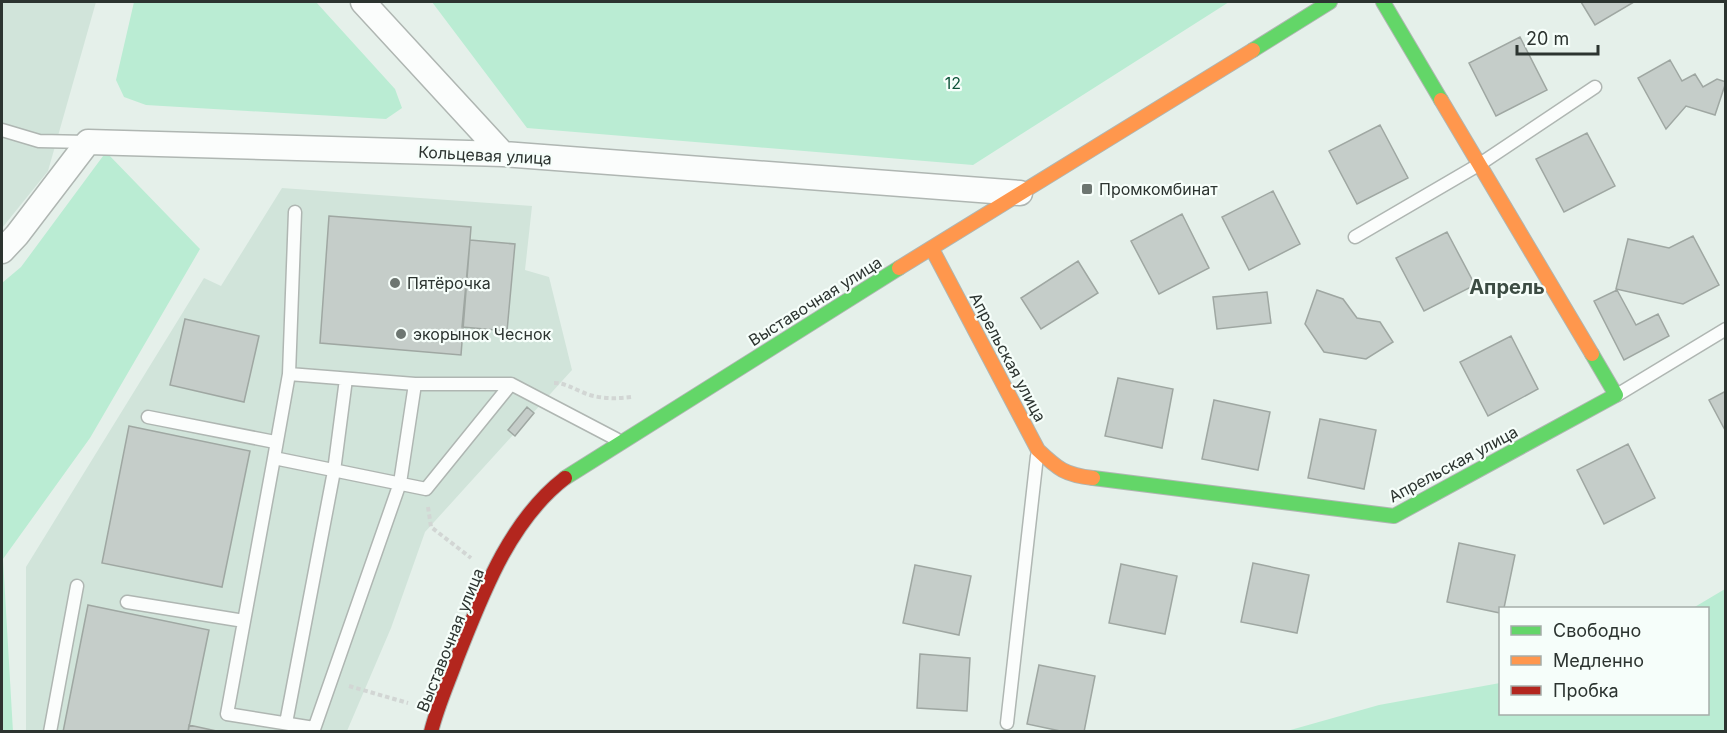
<svg xmlns="http://www.w3.org/2000/svg" width="1727" height="733" viewBox="0 0 1727 733" font-family="Inter,sans-serif">
<rect width="100%" height="100%" fill="#e5f0ea"/>
<path fill="#d1e4da" d="M2,2H96L48,171L2,228Z
M282,188L532,206L525,270L549,277L572,370L425,532L391,628L347,731L26,732V567L204,278L221,286Z"/>
<path fill="#baecd3" d="M134,2H316L395,89L402,108L386,119L146,105L124,97L116,80Z
M432,2H1229L973,165L527,128Z
M106,152L200,249L90,438L3,559L13,732L2,731V283L21,267Z
M1725,589V731H1287L1379,705L1500,683V714H1708V608H1693Z"/>
<path fill="#c5cdc9" stroke="#9fa7a2" stroke-width="1.5" d="M1581,2H1634L1595,25Z
M1520,37L1547,90L1496,116L1469,63Z
M1670,60L1682,81L1695,74L1703,87L1717,79L1726,82L1715,115L1686,106L1666,129L1638,78Z
M1380,125L1408,178L1357,204L1329,151Z
M1587,133L1615,186L1564,212L1536,159Z
M1273,191L1300,244L1249,270L1222,217Z
M1182,214L1209,268L1159,294L1131,241Z
M329,216L471,227L461,355L320,343Z
M1447,232L1475,285L1424,311L1396,258Z
M1693,236L1719,285L1683,304L1616,289L1628,239L1669,248Z
M470,240L515,244L507,331L462,327Z
M1078,261L1098,293L1041,329L1021,298Z
M1317,290L1343,299L1357,318L1380,322L1393,342L1366,359L1324,352L1305,324Z
M1617,290L1636,325L1658,314L1669,336L1624,360L1594,301Z
M1267,292L1271,323L1217,329L1213,297Z
M185,319L259,336L244,402L170,385Z
M1511,336L1538,389L1488,416L1460,362Z
M1118,378L1173,389L1162,448L1105,436Z
M1726,391V432L1709,400Z
M1214,400L1270,412L1258,470L1202,459Z
M527,407L534,413L515,436L508,430Z
M1320,419L1376,430L1364,489L1308,478Z
M129,426L250,451L222,587L102,563Z
M1628,444L1655,498L1604,524L1577,470Z
M1459,543L1515,555L1504,608H1500V613L1447,602Z
M1253,563L1309,575L1297,633L1241,622Z
M1121,564L1177,576L1165,634L1109,623Z
M915,565L971,576L959,635L903,623Z
M88,605L209,630L188,732H63Z
M920,654L970,658L967,711L917,708Z
M1039,665L1095,676L1084,732H1065L1027,724Z
M189,725L221,732H188Z"/>
<g fill="none" stroke-linecap="round" stroke-linejoin="round">
<defs>
<path id="lane" d="M2,130L39,141L88,142
M295,212L289,374L274,458L426,489L511,384
M1355,237L1480,164L1595,87
M289,374L415,384H511L616,439
M1617,395L1726,329
M148,417L275,442
M274,458L227,714L314,728
M127,602L244,621
M286,723L334,471L346,379
M1007,723L1037,456
M50,732L77,586
M313,732L400,483L415,384"/>
<path id="street" d="M363,2L503,154
M2,251L17,235L88,142L503,154L1020,193"/>
<path id="fast" d="M1383,2L1441,100
M1253,50L1330,2
M565,478L899,268
M1093,478L1394,516L1616,395L1592,354"/>
<path id="slow" d="M1441,100L1592,354
M932,249L1038,450C1058,469 1065,475 1093,478
M899,268L1253,50"/>
<path id="jam" d="M431,732C437,707 448,683 457,658C482,595 509,521 565,478"/>
</defs>
<use href="#lane" stroke="#afb6b2" stroke-width="15"/>
<use href="#street" stroke="#afb6b2" stroke-width="27"/>
<use href="#fast" stroke="#afb6b2" stroke-width="16"/>
<use href="#slow" stroke="#afb6b2" stroke-width="16"/>
<use href="#jam" stroke="#afb6b2" stroke-width="16"/>
<path stroke="#d2d6d4" stroke-width="4" stroke-dasharray="4.5 3" stroke-linecap="butt" d="M554,383C565,383 572,388 582,392C597,399 615,399 631,397
M428,507L431,527L471,558
M349,686L408,703"/>
<use href="#lane" stroke="#fbfdfc" stroke-width="12"/>
<use href="#street" stroke="#fbfdfc" stroke-width="24"/>
<use href="#fast" stroke="#63d668" stroke-width="14"/>
<use href="#slow" stroke="#ff974d" stroke-width="14"/>
<use href="#jam" stroke="#b3261e" stroke-width="14"/>
</g>
<g fill="#6d7671" stroke="#f6fefa" stroke-width="2">
<rect x="1081" y="183" width="12" height="12" rx="3"/>
<circle cx="395" cy="283" r="6"/>
<circle cx="401" cy="334" r="6"/>
</g>
<g text-anchor="middle" stroke-width="4.5" stroke-linejoin="round" paint-order="stroke">
<g font-size="16" fill="#0d5339" stroke="#f6fefa">
<text x="953" y="89">12</text>
</g>
<g font-size="16" fill="#2c3430" stroke="#f6fefa">
<text transform="translate(485 155) rotate(3)" y="6">Кольцевая улица</text>
<text transform="translate(815 301) rotate(-32)" y="6">Выставочная улица</text>
<text transform="translate(1008 357) rotate(62)" y="6">Апрельская улица</text>
<text transform="translate(1453 464) rotate(-28)" y="6">Апрельская улица</text>
<text transform="translate(450 640) rotate(-68)" y="6">Выставочная улица</text>
</g>
<g font-size="16" fill="#2c3430" stroke="#f6fefa" text-anchor="start">
<text x="1099" y="195">Промкомбинат</text>
<text x="407" y="289">Пятёрочка</text>
<text x="413" y="340">экорынок Чеснок</text>
</g>
<g font-size="20" font-weight="bold" fill="#3c4c43" stroke="#f6fefa">
<text x="1507" y="294">Апрель</text>
</g>
</g>
<rect width="1727" height="733" fill="none" stroke="#2c3430" stroke-width="6"/>
<rect x="1499" y="607" width="210" height="108" fill="#f6fefa" stroke="#a5ada9" stroke-width="1.5"/>
<rect x="1511" y="626" width="30" height="9" fill="#63d668" stroke="#a5ada9" stroke-width="1.5"/>
<text x="1553" y="637" font-size="18" fill="#2c3430">Свободно</text>
<rect x="1511" y="656" width="30" height="9" fill="#ff974d" stroke="#a5ada9" stroke-width="1.5"/>
<text x="1553" y="667" font-size="18" fill="#2c3430">Медленно</text>
<rect x="1511" y="686" width="30" height="9" fill="#b3261e" stroke="#a5ada9" stroke-width="1.5"/>
<text x="1553" y="697" font-size="18" fill="#2c3430">Пробка</text>
<path d="M1517 45v9h81v-9" fill="none" stroke="#2c3430" stroke-width="3"/>
<text x="1526" y="45" font-size="18" fill="#2c3430" stroke="#f6fefa" stroke-width="4.5" paint-order="stroke">20 m</text>
</svg>
